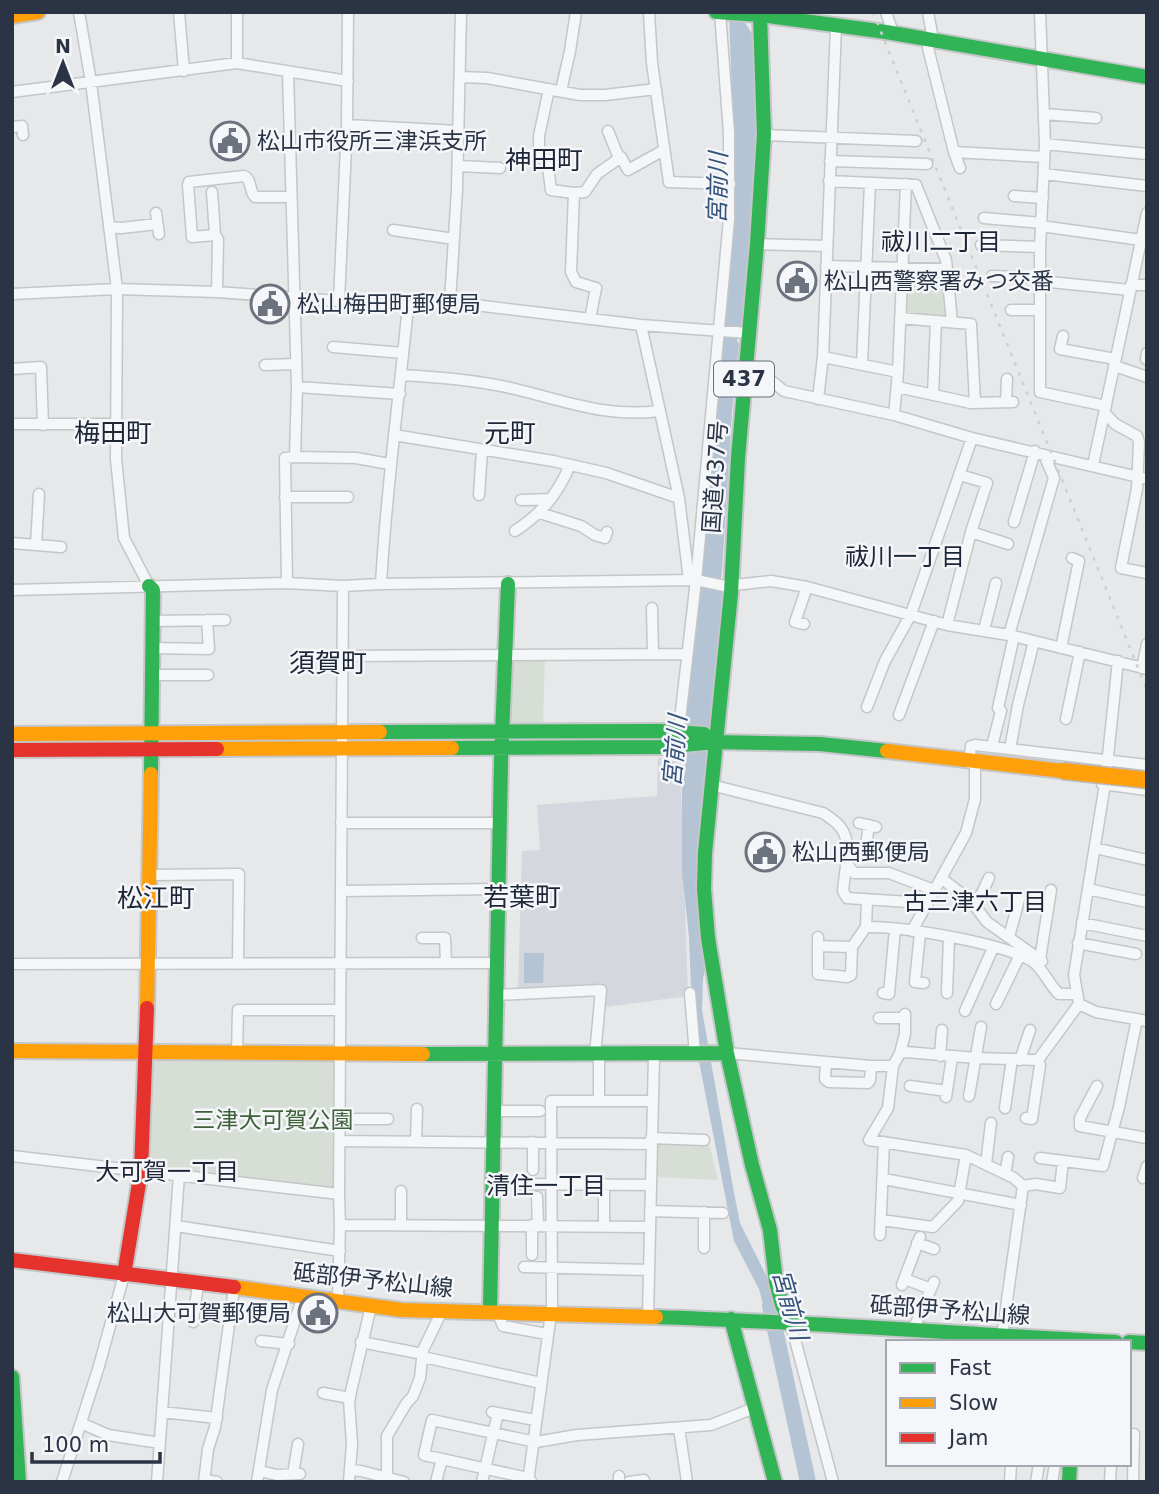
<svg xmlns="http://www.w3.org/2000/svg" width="1159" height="1494" viewBox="0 0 1159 1494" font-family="'DejaVu Sans','Noto Sans JP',sans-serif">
<rect width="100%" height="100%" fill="#e6e8ea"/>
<path fill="#d4d7dd" d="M680,757L688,996L606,1007L605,989L518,990L522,851L540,850L537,805L657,796L658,758Z"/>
<path fill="#d6ded6" d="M905,270L944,271L950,320L902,316Z
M507,657H545L543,723L507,725Z
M148,1055L337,1057L336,1191L143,1169Z
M656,1144H709L718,1180L656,1177Z"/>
<path fill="#b4c4d5" d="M729,12H746L745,23L753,35L756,149L743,322L737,341L739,344L732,412L722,571L720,585L724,589L704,777L696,870L700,928L706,965L703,978L702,1010L734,1193L740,1223L772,1287L779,1316H766L759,1289L734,1241L696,1046L692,1013L689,937L682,872V791L683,778L685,774V717L687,701L686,698L730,260L735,183Z
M524,953H544L543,983H524Z"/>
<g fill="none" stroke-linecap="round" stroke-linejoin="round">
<path stroke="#b4c4d5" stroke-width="16" d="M770,1306L808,1482"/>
<defs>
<path id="street" d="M79,12L91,82L117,289L116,459L124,538L149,586
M179,12L184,71
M237,12V63
M649,12L652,63L669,182L730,184
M886,12L893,33
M928,12L932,34L928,48L954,152L960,168
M1040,12L1045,144L1040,247V392L1106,406
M460,77L487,78L580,95H605L656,89
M549,89L539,136V158L547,159L551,190L574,193L571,272L576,282L596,288L590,319
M561,91L570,51L576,12
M12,92L237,63L348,81
M1044,114L1096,118
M347,125L458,131
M12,127L22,126L23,135
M608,131L619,158
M764,135L916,141
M1045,144L1147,154
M954,152L1044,157
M830,161L927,164
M458,166L500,168
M1044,174L1147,186
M829,181L916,185L946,260L952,322
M212,192L215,235L218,239L217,292
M574,193L585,192L597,174L621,157L628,170L664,150
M1014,196L1043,198
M156,213L159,234
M984,218L1042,223
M1041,226L1141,240
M109,227L121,228L157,224
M393,230L454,239
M215,235L192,237L188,185L189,182L244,176C252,179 249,191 255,197H291
M757,244L827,246
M981,245L1040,247
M826,266L947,269
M992,276L1040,278
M1040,281L1130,290
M1131,285H1147
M12,294L117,289L217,292L408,306L450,302L641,325L748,333
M339,300L347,125L348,12
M450,302L457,189L461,12
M1011,310H1039
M900,318L971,324L975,403
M641,325L679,498L689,580
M1063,336L1060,349L1115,359
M333,347L403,353
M823,357L898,372
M1146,359L1147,353
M746,360L784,391L894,415L972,438L1147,479
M862,364L870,183
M265,365L296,364
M1115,366L1147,377
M12,369L41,367L43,425
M401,375C439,377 479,380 515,389C565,401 607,418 659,411
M297,387L400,394
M897,387L971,403L1013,402
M933,395L936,321
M818,399L823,357L836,26
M1006,401L1007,379
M1105,413L1115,424L1137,436L1139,442L1137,489L1121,568L1147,573
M894,415L898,372L906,184
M12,424H116
M394,435L553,461L606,473L679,498
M295,457L356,458L389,464
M1093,465L1147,213
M479,495L482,450
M285,497H348
M521,500L551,499
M540,513L581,526L595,535L605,538L607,532
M1014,522L1035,451
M515,531C541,514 558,494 570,465
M971,532L1008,544
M12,543L61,547
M36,545L39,494
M287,583L285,458L295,457L297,387L288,72
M381,584C386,491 399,399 408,306
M12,590L287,583L343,586L381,584L696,580L725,586L771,581L807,587L947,625L1009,635L1147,669
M652,608L653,654
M153,621L225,620
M804,624L795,622L807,587
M947,625L971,532L987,483L960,475
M984,630L996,583
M1009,635L1054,478L1044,455
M152,648L209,649L207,620
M1061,648L1079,561L1072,558
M342,656L686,654
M1118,661L1105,784L1074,975L1079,1004L1096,1012L1147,1021
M1142,668L1147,644
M152,675H208
M867,707L885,661L911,614L972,438
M899,715L934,621
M1066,719L1080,652
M678,737L696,580L729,219V133L720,12
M992,746L1001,711L998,708L1014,636
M1010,749L1018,705L1034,641
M969,763L971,746L975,745L1147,765
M1102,784L1147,790
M711,785L823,813C829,817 837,822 841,828C853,843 844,873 843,891L847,898L909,902L925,906
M341,823H500
M859,823L876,827
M1095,848L1147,860
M846,851L863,850L866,845L869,825
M845,862L854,873H889L934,890
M150,875L239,874L238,964
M941,878L972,902L987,922L1042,961
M1088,889L1147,902
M341,891L499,889
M974,904L982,893L989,878
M1082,923L1147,936
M866,927C902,926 1002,943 1032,961C1043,968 1049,985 1059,994H1077
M912,931L966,833L975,799V768
M920,933L915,982L924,983
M818,937V974L847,977L851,975L852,947L866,927L867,900
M1009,937L1020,896
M422,938H445L446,963
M1078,943L1136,954
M818,946L852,947
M1040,959L1051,890
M12,964L496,963
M690,993L695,1055
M883,993L889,994L895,929
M947,993L949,938
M496,995L601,990L595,1055
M996,1004L1020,955
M965,1011L993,948
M879,1018H905
M237,1052L238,1010H340
M727,1053L871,1066H893L900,1053L906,1052L976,1058L1038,1060L1079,1004
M900,1053L905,1034V1014
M940,1056L942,1030
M1020,1060L1030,1030
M826,1062L825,1079L829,1082L868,1083L870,1080L871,1066
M893,1066L888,1108L869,1140L966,1155L1014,1178L1023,1186L1002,1336
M910,1086L947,1091
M1097,1086L1080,1118V1126L1147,1138
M969,1096L981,1027
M946,1097L952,1057
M599,1101V1055
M1005,1108L1012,1059
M494,1111H540
M1026,1118L1032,1119L1040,1065L1038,1060
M340,1119H388
M651,1138L704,1140
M340,1141L651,1144
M416,1141L417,1109
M12,1156L339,1194
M1040,1158L1103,1166L1119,1107L1137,1019
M986,1164L991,1123
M533,1170V1142
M1005,1174L1008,1157
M1143,1178L1147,1166
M884,1179L1021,1205
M519,1184L650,1185
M1023,1186L1036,1184L1060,1188L1063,1161
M401,1191V1225
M537,1197L538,1225
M650,1211L723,1213
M704,1212V1248
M881,1220L933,1227L958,1201L966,1155
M340,1225L649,1227
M176,1226L340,1251
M604,1226V1184
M880,1235L884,1142
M917,1243L934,1249
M532,1255V1225
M524,1267L649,1270
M905,1279L931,1289
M902,1285L920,1237
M338,1300L340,1225L339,1194L343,586
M497,1312L503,1326L547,1334
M648,1317L654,1055
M790,1321L833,1482
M193,1322L198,1284
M913,1330L934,1282
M261,1341L289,1344
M361,1342L423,1354
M423,1357L541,1383
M323,1393L350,1398
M162,1412L217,1418
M492,1412L535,1420
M81,1423L108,1435L160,1443
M679,1428L687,1482
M350,1470L361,1471L404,1482
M260,1471L277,1475L300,1474
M293,1474L298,1444
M619,1476V1482
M205,1480L217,1482
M531,1481L528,1478L424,1455L432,1420L536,1442L577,1435L711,1425L754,1408
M62,1482L99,1366L124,1275
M157,1482L179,1175
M204,1482L208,1449L215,1427L234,1288
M257,1482L272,1390L303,1296
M349,1482L352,1444L349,1400L371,1306
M387,1482V1436L406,1404L413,1396L420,1378L423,1350L442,1311
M436,1482L442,1459
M482,1482L498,1413
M528,1482L552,1306L551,1101H653
M629,1482L644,1480
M1010,1482L1011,1464
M1036,1482L1039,1464
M1052,1482L1055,1464
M1110,1482L1111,1464
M1133,1482L1134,1434"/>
<path id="fast" d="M716,12L760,15L764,135L757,244L738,458L731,593L716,742L820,744L887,751
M760,15L886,32L1147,77
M149,586L153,590L151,774
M380,732L659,731L704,734
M452,748L660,747L716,742L705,853L704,889L708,938L727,1053L752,1165L770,1230L776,1282L782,1305L790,1321
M423,1054L727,1053
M490,1312L501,761L508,584
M656,1317C809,1322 963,1334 1116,1342
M731,1319L775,1482
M1129,1342L1147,1343
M12,1377L19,1482
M1069,1482L1070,1464"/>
<path id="slow" d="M12,16L38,12
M12,734L380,732
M217,749L452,748
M887,751L1063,771
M147,1008L151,774
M12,1051L423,1054
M234,1287L402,1310L656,1317"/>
<path id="jam" d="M12,750L217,749
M12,1260L234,1287
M124,1275L141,1171L147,1008"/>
</defs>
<use href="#street" stroke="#c4c6c8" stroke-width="13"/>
<use href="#fast" stroke="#c4c6c8" stroke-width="18"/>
<use href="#slow" stroke="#c4c6c8" stroke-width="18"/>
<use href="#jam" stroke="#c4c6c8" stroke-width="18"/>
<use href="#street" stroke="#f5f6f7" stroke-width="10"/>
<use href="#fast" stroke="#30b455" stroke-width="14"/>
<use href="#slow" stroke="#ff9f0a" stroke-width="14"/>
<use href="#jam" stroke="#e5322d" stroke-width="14"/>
<path stroke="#cecfd2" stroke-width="2.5" stroke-dasharray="3.5 7" stroke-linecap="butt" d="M873,12L1147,690"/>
<defs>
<path id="slow-bridge" d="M1063,771L1147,780"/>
</defs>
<use href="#slow-bridge" stroke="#b8bbbf" stroke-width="19" stroke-linecap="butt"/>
<use href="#slow-bridge" stroke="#ff9f0a" stroke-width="16"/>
</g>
<defs>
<symbol id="civic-ring" viewBox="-11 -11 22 22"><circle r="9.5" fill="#f4f6f9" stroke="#6c737f" stroke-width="1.5"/><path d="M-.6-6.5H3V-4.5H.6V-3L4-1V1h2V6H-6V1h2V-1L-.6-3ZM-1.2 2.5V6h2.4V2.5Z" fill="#6c737f"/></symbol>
</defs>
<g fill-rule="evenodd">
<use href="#civic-ring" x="208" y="119" width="44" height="44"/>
<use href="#civic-ring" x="775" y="259" width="44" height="44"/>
<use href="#civic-ring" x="248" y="282" width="44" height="44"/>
<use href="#civic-ring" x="743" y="830" width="44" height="44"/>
<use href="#civic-ring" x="296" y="1291" width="44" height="44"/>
</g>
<g text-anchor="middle" stroke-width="5" stroke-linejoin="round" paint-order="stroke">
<rect fill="#f4f6f9" stroke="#676e7b" stroke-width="2" x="714" y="361.5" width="60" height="35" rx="5"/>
<g font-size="21" font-weight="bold" fill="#2b3445">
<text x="744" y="386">437</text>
</g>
<g font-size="23" fill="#2b3445" stroke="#f4f6f9" text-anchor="start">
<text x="257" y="149">松山市役所三津浜支所</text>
<text x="824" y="289">松山西警察署みつ交番</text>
<text x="297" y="312">松山梅田町郵便局</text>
<text x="792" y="860">松山西郵便局</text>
<text x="291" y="1321" text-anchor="end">松山大可賀郵便局</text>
</g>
<g font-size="23" fill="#2b3445" stroke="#f4f6f9">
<text transform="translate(715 477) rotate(-86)" y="8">国道437号</text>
<text transform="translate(373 1280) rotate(6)" y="8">砥部伊予松山線</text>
<text transform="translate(950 1310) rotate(4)" y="8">砥部伊予松山線</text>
</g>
<g font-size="23" fill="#3f6138" stroke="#f4f6f9">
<text x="273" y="1128">三津大可賀公園</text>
</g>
<g font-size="24" font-style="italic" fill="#34527a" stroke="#f4f6f9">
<text transform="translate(718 188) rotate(-89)" y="8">宮前川</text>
<text transform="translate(675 751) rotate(-85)" y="8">宮前川</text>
<text transform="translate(790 1305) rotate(74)" y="8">宮前川</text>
</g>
<g font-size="24" fill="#1d2536" stroke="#f4f6f9">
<text x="941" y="250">祓川二丁目</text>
<text x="905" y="565">祓川一丁目</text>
<text x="975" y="910">古三津六丁目</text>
<text x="167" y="1180">大可賀一丁目</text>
<text x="546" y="1194">清住一丁目</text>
</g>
<g font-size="26" fill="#1d2536" stroke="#f4f6f9">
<text x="544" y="169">神田町</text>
<text x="113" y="442">梅田町</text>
<text x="510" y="442">元町</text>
<text x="328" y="672">須賀町</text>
<text x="522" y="906">若葉町</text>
<text x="156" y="907">松江町</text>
</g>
</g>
<rect width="1159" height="1494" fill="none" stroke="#2b3445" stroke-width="28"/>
<rect x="886" y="1340" width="245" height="126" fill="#f4f6f9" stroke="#a4a8b1" stroke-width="2"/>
<rect x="900" y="1363" width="35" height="10" fill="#30b455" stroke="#a4a8b1" stroke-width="2"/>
<text x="949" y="1375" font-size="21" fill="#2b3445">Fast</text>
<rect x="900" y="1398" width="35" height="10" fill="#ff9f0a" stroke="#a4a8b1" stroke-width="2"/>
<text x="949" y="1410" font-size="21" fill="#2b3445">Slow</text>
<rect x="900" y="1433" width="35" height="10" fill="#e5322d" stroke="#a4a8b1" stroke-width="2"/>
<text x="949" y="1445" font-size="21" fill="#2b3445">Jam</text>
<g transform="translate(63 63)" stroke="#f4f6f9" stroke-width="5" paint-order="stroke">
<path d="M0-5L12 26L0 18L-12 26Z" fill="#2b3445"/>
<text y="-10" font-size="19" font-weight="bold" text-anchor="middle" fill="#2b3445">N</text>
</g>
<path d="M32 1452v10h128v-10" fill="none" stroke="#2b3445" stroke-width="3.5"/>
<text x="42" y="1452" font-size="21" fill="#2b3445" stroke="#f4f6f9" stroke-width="5" paint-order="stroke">100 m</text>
</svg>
